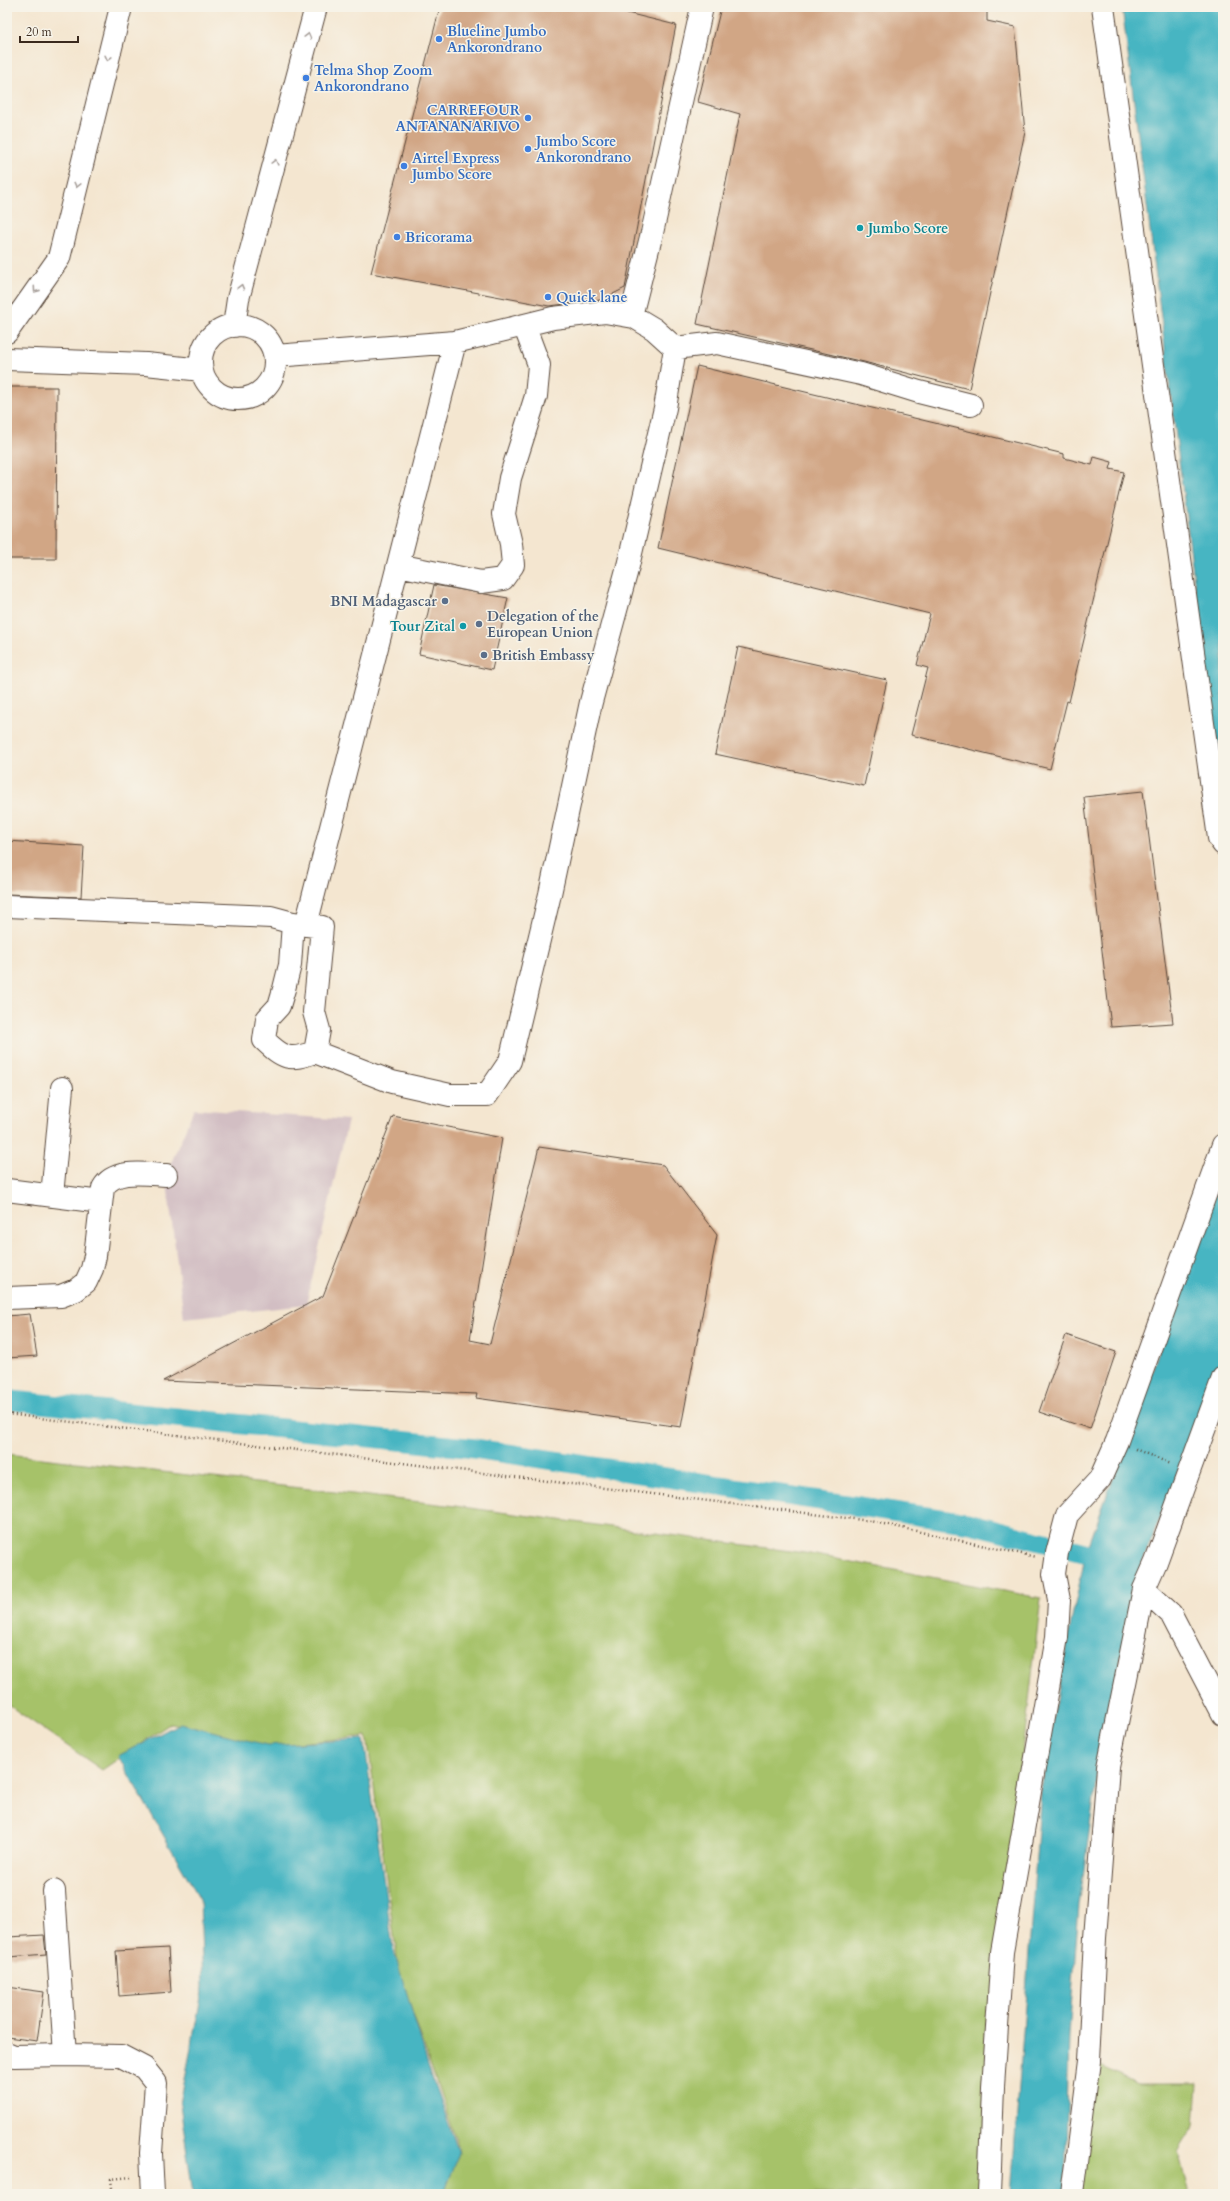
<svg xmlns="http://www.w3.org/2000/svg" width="1230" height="2201" viewBox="0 0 1230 2201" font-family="Cardo,serif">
<rect width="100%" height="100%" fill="#f7f3e8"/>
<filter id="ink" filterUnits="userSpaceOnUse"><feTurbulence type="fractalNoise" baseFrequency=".025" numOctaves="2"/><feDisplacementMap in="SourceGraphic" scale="8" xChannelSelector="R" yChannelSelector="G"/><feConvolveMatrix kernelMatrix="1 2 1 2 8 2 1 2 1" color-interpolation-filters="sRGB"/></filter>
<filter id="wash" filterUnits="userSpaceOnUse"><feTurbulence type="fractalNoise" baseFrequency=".012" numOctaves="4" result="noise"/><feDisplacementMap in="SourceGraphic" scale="16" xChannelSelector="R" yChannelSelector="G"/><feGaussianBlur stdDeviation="0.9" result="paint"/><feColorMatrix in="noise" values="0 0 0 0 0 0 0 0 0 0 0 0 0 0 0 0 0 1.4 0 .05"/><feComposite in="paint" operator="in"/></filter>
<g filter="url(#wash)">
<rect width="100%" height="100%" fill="#f4e6d0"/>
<path fill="#d2bec3" d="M194,1109L348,1120L306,1305L184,1318L166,1175Z"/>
<path fill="#a6c269" stroke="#707644" d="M7,1454L455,1506L805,1553L1041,1598L1015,1820L979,2194H444L459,2149L399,1973L367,1736L269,1746L171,1723L102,1770L7,1704Z
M1089,2061L1138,2084H1197L1194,2126L1178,2152L1189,2194H1070Z"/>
<path fill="#47b5c2" stroke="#417070" d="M1122,7H1223V771L1208,691Z
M1223,1174V1356L1142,1564L1099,1760L1079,1906L1069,2034L1065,2194H1011L1041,1790L1069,1632L1086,1553Z
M180,1723L267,1745L364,1739L393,1948L432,2078L459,2153L444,2194H193L180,2104L203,1987L200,1899L118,1756Z"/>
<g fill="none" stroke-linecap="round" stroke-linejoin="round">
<path stroke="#47b5c2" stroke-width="20" d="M7,1400L471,1448L969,1523L1086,1553"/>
</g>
<g id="blocks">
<path fill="#d1a685" d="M440,7H624L623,12L676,25L625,288L601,300L549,306L371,273Z
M721,7H987V21L1015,27L1025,132L969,389L864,362L697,324L740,114L698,102Z
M697,366L1064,454V458L1092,465L1094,457L1112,462L1110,469L1124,472L1069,702L1067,701L1050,769L911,735L928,668L917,665L930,614L658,548Z
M7,387H57L56,559H7Z
M434,585L508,598L492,670L419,654Z
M738,647L887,680L864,786L715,754Z
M1143,791L1173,1023L1111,1027L1084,797Z
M7,841L84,846L81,897L7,894Z
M393,1116L502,1138L470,1340L490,1344L539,1147L663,1165L717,1235L681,1427L476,1398L477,1394L163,1381L323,1296Z
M30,1314L37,1356L7,1358V1316Z
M1066,1335L1116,1352L1090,1429L1039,1412Z
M44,1935L46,1954L9,1957L8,1937Z
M168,1948L171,1992L119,1996L116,1951Z
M7,1987L44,1992L37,2041L7,2037Z"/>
</g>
</g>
<g filter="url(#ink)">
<use href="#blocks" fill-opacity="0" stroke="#574639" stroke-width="1"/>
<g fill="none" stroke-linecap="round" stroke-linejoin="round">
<defs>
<path id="minor" d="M1103,7L1219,838L1223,844
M631,316L652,233L702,7
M201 362a37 37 0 1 1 74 0a37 37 0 1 1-74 0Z
M234,326L238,299L316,7
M7,332L59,258L121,7
M675,348L717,343L861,374L919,392L971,405
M275,356L455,342L553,318L605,312L634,317L654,329L675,348L665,408L628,566L591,702L550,894L510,1061L487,1095H450L392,1082L315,1052
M7,359L146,364L202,370
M398,565L481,582L503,579L513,565L511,544L504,514L510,478L536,396L539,365L524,325
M7,906L271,917L293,923L322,927L314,1012L319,1030L315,1052C289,1061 284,1059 264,1040L267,1019L279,1006L284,989L290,965L293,923
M306,925L455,342
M7,1190L101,1202
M52,1196L62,1088
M7,1298L61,1296L76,1290L86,1282L92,1269L95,1256L103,1188C114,1168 146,1174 166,1175
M1144,1589L1171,1614L1223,1714
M54,1891L65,2055
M7,2053L14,2056L65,2055L121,2056L144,2068L156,2083L151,2153L153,2194
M989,2194L993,2087L1002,1952L1057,1637L1059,1600L1054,1574L1057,1553L1067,1515L1100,1479L1117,1441L1223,1145
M1072,2194L1089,2061L1095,1938L1108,1767L1144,1589L1156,1562L1223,1378"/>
</defs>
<use href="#minor" stroke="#574639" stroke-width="24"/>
<path stroke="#574639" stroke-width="2.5" stroke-dasharray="1 3" stroke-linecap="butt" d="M7,1414L870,1521L1036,1557
M1135,1449L1171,1464
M107,2194L112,2188L111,2179L132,2177"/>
<use href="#minor" stroke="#fff" stroke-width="22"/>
</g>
<defs><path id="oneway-chevron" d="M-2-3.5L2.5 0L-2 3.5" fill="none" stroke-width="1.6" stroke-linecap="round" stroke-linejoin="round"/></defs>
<g stroke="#a79f9a">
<use href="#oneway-chevron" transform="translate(308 36) rotate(-75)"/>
<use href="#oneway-chevron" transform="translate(108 58) rotate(104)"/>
<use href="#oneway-chevron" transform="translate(275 162) rotate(-75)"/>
<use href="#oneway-chevron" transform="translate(77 185) rotate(104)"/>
<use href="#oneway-chevron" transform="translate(241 287) rotate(-75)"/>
<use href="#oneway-chevron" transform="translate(36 290) rotate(125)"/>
</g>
</g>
<g fill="#3f7fe0" stroke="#f7f3e8" stroke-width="1.5">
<circle cx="439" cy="39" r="4"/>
<circle cx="306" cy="78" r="4"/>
<circle cx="528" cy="118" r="4"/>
<circle cx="528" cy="149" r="4"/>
<circle cx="404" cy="166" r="4"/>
<circle cx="397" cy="237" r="4"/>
<circle cx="548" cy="297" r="4"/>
</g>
<g fill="#0f9aa8" stroke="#f7f3e8" stroke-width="1.5">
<circle cx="860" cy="228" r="4"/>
<circle cx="463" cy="626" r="4"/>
</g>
<g fill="#5c6f8a" stroke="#f7f3e8" stroke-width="1.5">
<circle cx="445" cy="601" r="4"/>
<circle cx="479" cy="624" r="4"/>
<circle cx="484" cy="655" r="4"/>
</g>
<g text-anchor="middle" stroke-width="3" stroke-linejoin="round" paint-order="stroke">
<g font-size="14" font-weight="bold" fill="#366cbe" stroke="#f7f3e8" text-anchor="start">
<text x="447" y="36">Blueline Jumbo<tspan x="447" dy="16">Ankorondrano</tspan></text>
<text x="314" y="75">Telma Shop Zoom<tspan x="314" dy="16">Ankorondrano</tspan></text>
<text x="520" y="115" text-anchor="end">CARREFOUR<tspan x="520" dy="16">ANTANANARIVO</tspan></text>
<text x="536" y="146">Jumbo Score<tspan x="536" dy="16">Ankorondrano</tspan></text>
<text x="412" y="163">Airtel Express<tspan x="412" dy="16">Jumbo Score</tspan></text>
<text x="405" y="242">Bricorama</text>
<text x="556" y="302">Quick lane</text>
</g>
<g font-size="14" font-weight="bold" fill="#0d838f" stroke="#f7f3e8" text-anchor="start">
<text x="868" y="233">Jumbo Score</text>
<text x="455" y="631" text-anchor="end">Tour Zital</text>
</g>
<g font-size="14" font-weight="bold" fill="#4e5e75" stroke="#f7f3e8" text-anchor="start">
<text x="437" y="606" text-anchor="end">BNI Madagascar</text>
<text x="487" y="621">Delegation of the<tspan x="487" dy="16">European Union</tspan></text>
<text x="492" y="660">British Embassy</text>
</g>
</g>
<rect width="1230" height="2201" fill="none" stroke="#f7f3e8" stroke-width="24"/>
<path d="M20 36v6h58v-6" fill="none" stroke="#3b2a1e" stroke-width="2"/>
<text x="26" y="36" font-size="12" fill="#3b2a1e" stroke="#f7f3e8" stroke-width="3" paint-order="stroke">20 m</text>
</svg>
